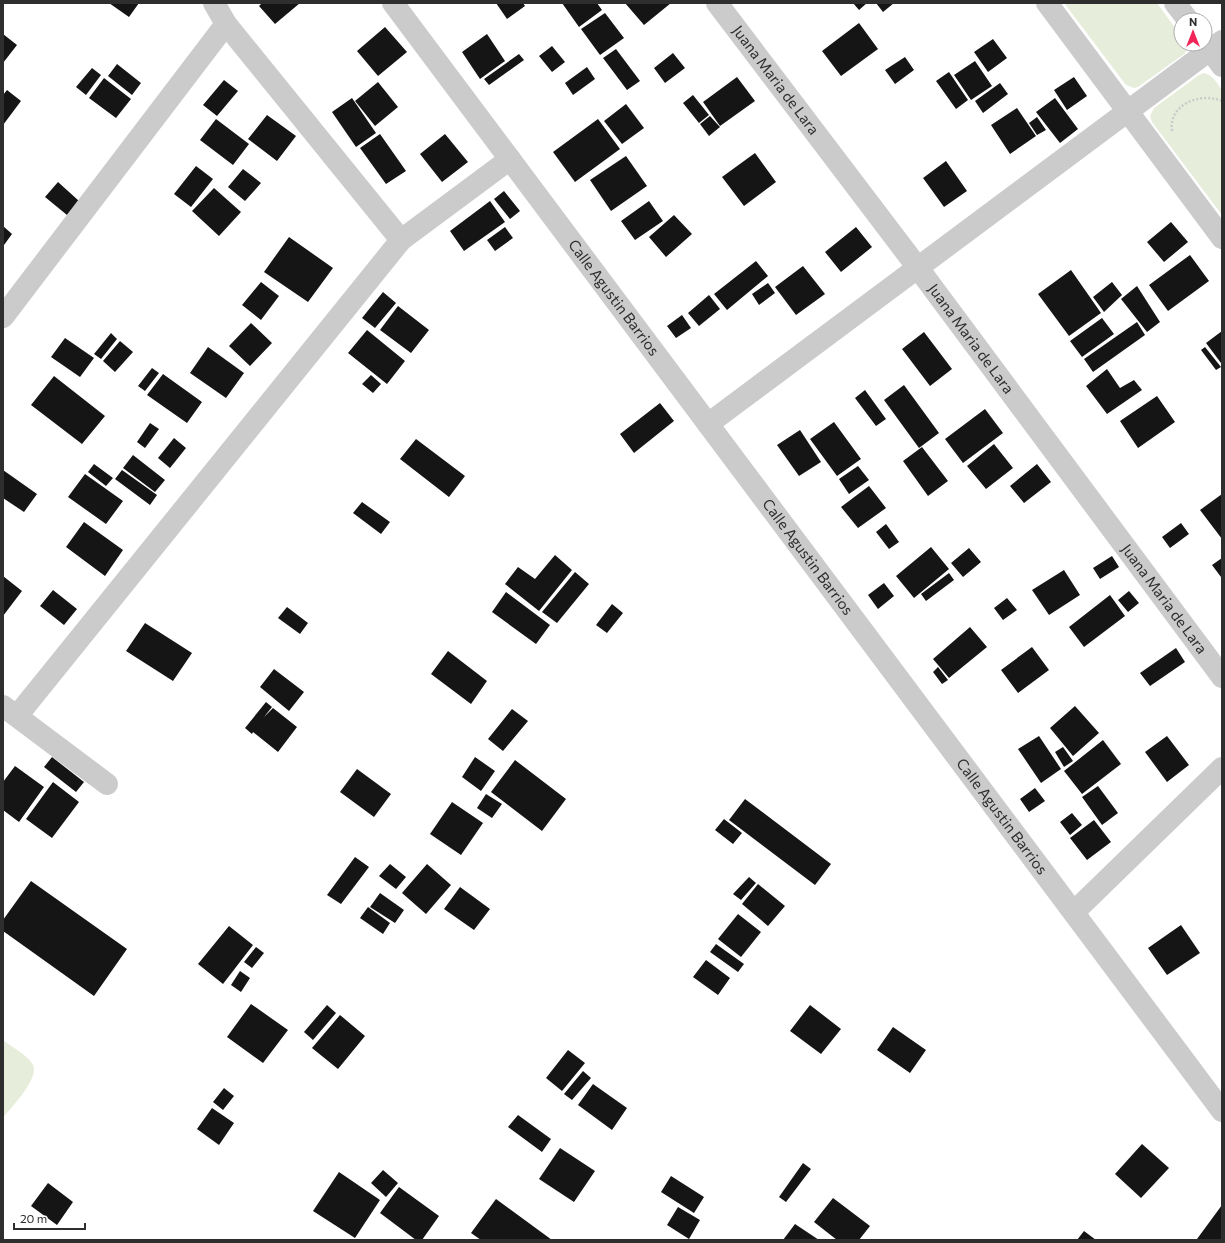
<svg xmlns="http://www.w3.org/2000/svg" width="1225" height="1243" viewBox="0 0 1225 1243" font-family="Commissioner,sans-serif">
<rect width="100%" height="100%" fill="#fff"/>
<path fill="#e7eddb" d="M1064,3H1157L1181,36V44H1186L1187,50L1184,54L1138,87L1134,88L1126,85Z
M1204,73C1213,75 1217,83 1222,90V215L1152,122L1150,116L1154,108L1199,75Z
M3,1040C12,1047 25,1054 32,1063C42,1077 11,1107 3,1118Z"/>
<path fill="#151515" d="M109,3H139L129,17Z
M262,3H300L275,24L259,6Z
M496,3H523L525,6L507,19Z
M562,3H597L602,10L579,27Z
M625,3H671L644,25Z
M853,3H867L859,10Z
M876,3H894L883,12Z
M605,13L624,38L600,55L581,29Z
M859,23L878,49L841,76L822,51Z
M385,27L407,52L378,76L357,51Z
M3,34L17,45L3,63Z
M487,34L505,61L480,79L462,52Z
M993,39L1007,58L988,72L974,52Z
M552,46L565,62L552,72L539,56Z
M616,49L640,81L627,90L603,58Z
M673,53L685,68L665,83L654,68Z
M519,54L524,60L489,85L484,79Z
M905,57L914,70L895,84L885,70Z
M975,61L992,86L971,100L954,75Z
M117,64L141,83L132,95L108,76Z
M587,67L595,79L573,95L565,83Z
M92,68L101,75L86,95L76,87Z
M949,72L968,100L956,109L936,81Z
M737,77L755,101L720,126L703,102Z
M1074,77L1087,96L1067,110L1054,90Z
M104,78L131,99L116,118L89,98Z
M224,80L238,91L217,116L203,105Z
M378,82L398,107L375,126L355,101Z
M1000,83L1008,94L983,113L975,101Z
M7,90L21,101L3,125V95Z
M693,95L709,115L699,123L683,103Z
M352,98L376,133L356,147L332,112Z
M1055,98L1078,129L1060,143L1036,112Z
M626,104L644,128L622,144L604,121Z
M1017,108L1036,136L1010,154L991,125Z
M267,115L296,136L277,161L248,139Z
M710,116L720,127L709,136L700,124Z
M1037,117L1046,130L1037,135L1029,123Z
M216,119L249,144L233,165L200,140Z
M598,119L620,149L575,182L553,152Z
M380,134L406,171L386,184L360,148Z
M445,134L468,162L442,182L420,154Z
M755,153L776,182L744,206L722,177Z
M626,156L647,186L611,211L590,180Z
M946,161L967,191L944,207L923,178Z
M196,166L213,179L191,207L174,194Z
M243,169L261,183L245,201L228,187Z
M58,182L79,201L67,215L45,197Z
M214,188L241,212L219,236L192,211Z
M504,191L520,211L510,219L494,199Z
M490,201L505,222L464,251L450,231Z
M649,201L663,221L635,240L621,221Z
M674,215L692,234L666,257L649,237Z
M1171,222L1188,242L1164,262L1147,242Z
M3,226L12,234L4,245L3,244Z
M505,227L513,238L495,251L487,240Z
M856,227L872,247L841,272L825,252Z
M289,237L333,268L308,302L264,272Z
M1190,255L1209,281L1168,311L1149,285Z
M756,261L768,276L727,310L714,294Z
M803,266L825,294L796,315L775,287Z
M1071,270L1101,313L1069,336L1038,294Z
M261,282L279,296L261,320L242,305Z
M1112,282L1122,295L1104,312L1093,297Z
M768,283L775,293L759,305L752,294Z
M1137,286L1160,322L1147,332L1121,299Z
M383,292L396,303L375,328L362,318Z
M709,295L720,309L699,326L688,313Z
M398,306L429,330L411,353L380,330Z
M682,315L691,328L676,338L667,326Z
M1102,318L1114,334L1082,357L1070,341Z
M1137,322L1145,335L1093,372L1084,359Z
M251,323L272,343L250,366L229,346Z
M367,330L405,361L387,384L348,353Z
M1222,331V363H1221L1206,343Z
M924,332L952,369L930,386L902,349Z
M111,333L117,339L101,359L94,354Z
M65,338L94,358L80,377L51,357Z
M120,341L133,352L115,372L103,361Z
M208,347L244,373L226,398L190,373Z
M1205,347L1221,367L1216,370L1201,350Z
M152,368L159,373L145,391L138,386Z
M1107,369L1120,388L1134,380L1142,390L1107,414L1086,386Z
M163,374L202,402L187,423L147,395Z
M371,375L381,384L373,393L362,384Z
M54,376L105,416L82,444L31,405Z
M904,385L939,433L919,448L884,400Z
M865,390L886,419L876,426L855,398Z
M1157,396L1175,422L1138,448L1120,421Z
M660,403L674,421L634,453L620,434Z
M985,409L1003,433L963,463L945,439Z
M834,422L861,459L837,476L810,439Z
M150,423L159,429L145,448L137,442Z
M800,430L821,462L799,476L777,445Z
M174,438L186,448L170,468L158,458Z
M416,439L465,476L449,497L400,459Z
M994,444L1013,468L986,489L967,466Z
M922,447L948,481L928,496L903,461Z
M133,455L165,480L155,492L123,468Z
M94,464L113,478L106,486L88,472Z
M1037,464L1051,482L1024,503L1010,486Z
M858,466L869,480L849,494L839,479Z
M3,470L37,494L24,512L3,498Z
M122,470L157,495L150,505L115,479Z
M85,474L123,501L106,524L68,497Z
M869,486L886,508L858,528L841,507Z
M1222,494V539L1200,510Z
M362,502L390,522L381,534L353,513Z
M84,522L123,550L105,576L66,547Z
M1181,523L1189,534L1170,548L1162,537Z
M886,524L899,542L889,549L876,532Z
M931,547L949,569L914,598L896,576Z
M969,548L981,562L963,577L951,563Z
M555,555L572,570L539,611L505,584L518,567L535,579Z
M1112,556L1119,567L1100,579L1093,568Z
M1222,558V576L1221,577L1212,565Z
M1064,570L1080,595L1049,615L1032,590Z
M575,572L589,584L557,623L542,612Z
M949,573L954,580L926,601L921,594Z
M3,576L22,591L3,616Z
M884,583L894,596L878,609L868,595Z
M53,590L77,609L64,625L40,606Z
M1129,591L1139,603L1128,612L1118,600Z
M506,592L550,625L536,644L492,612Z
M1110,595L1125,616L1084,647L1069,627Z
M1007,598L1017,610L1003,620L994,608Z
M612,604L623,613L607,633L596,625Z
M287,607L308,623L300,634L278,618Z
M145,623L192,653L173,681L126,651Z
M970,627L987,647L949,678L933,659Z
M1032,647L1049,670L1018,693L1001,670Z
M1176,648L1185,662L1150,686L1140,673Z
M448,651L487,681L471,704L431,674Z
M938,667L948,680L942,684L933,672Z
M274,669L304,692L289,711L260,687Z
M266,702L272,707L264,717L273,708L297,727L278,752L253,732L252,734L245,728Z
M1075,706L1099,733L1073,756L1050,728Z
M512,709L528,721L503,751L488,739Z
M1039,736L1061,769L1041,783L1018,749Z
M1167,736L1189,765L1167,782L1145,752Z
M1103,740L1121,764L1082,794L1064,771Z
M1063,747L1073,761L1064,767L1055,752Z
M52,757L84,782L76,792L44,767Z
M475,757L495,771L481,791L462,777Z
M515,760L566,799L542,831L491,792Z
M15,766L44,787L19,822L3,810V782Z
M357,769L391,794L374,817L340,792Z
M53,782L79,802L52,838L26,819Z
M1098,786L1118,813L1102,825L1082,797Z
M1035,788L1045,801L1029,812L1020,799Z
M486,794L502,804L492,818L477,808Z
M745,799L831,864L815,885L729,820Z
M452,802L483,823L461,855L430,834Z
M1072,813L1082,825L1070,835L1060,822Z
M724,819L742,833L733,844L715,830Z
M1094,820L1111,842L1087,860L1070,838Z
M355,857L369,867L341,904L327,895Z
M390,864L406,877L396,889L379,876Z
M427,864L451,885L426,914L402,893Z
M749,877L756,883L741,900L733,894Z
M31,881L127,949L94,996L3,931V920Z
M758,884L785,906L768,926L742,904Z
M460,887L490,909L474,930L444,909Z
M380,893L404,910L395,923L370,907Z
M368,907L390,923L383,934L360,918Z
M738,914L761,932L741,957L718,939Z
M1181,925L1200,953L1167,975L1148,948Z
M229,926L253,945L223,984L198,964Z
M716,944L744,964L738,972L710,952Z
M256,947L264,953L252,968L244,962Z
M706,960L730,978L718,995L693,977Z
M240,971L250,978L241,992L231,985Z
M251,1004L288,1030L263,1063L227,1037Z
M327,1005L336,1013L313,1040L304,1032Z
M810,1005L841,1029L821,1054L790,1031Z
M340,1015L365,1036L338,1069L312,1048Z
M893,1027L926,1050L910,1073L877,1050Z
M568,1050L585,1063L562,1091L546,1078Z
M583,1071L591,1078L572,1100L564,1094Z
M593,1084L627,1108L612,1130L578,1105Z
M224,1088L234,1096L223,1110L213,1102Z
M212,1108L234,1123L219,1145L197,1129Z
M518,1115L551,1139L542,1152L508,1127Z
M1142,1144L1169,1168L1141,1198L1115,1174Z
M560,1148L595,1171L574,1202L539,1179Z
M803,1163L811,1169L786,1202L779,1197Z
M383,1170L398,1183L386,1197L371,1183Z
M339,1172L380,1200L355,1238L313,1211Z
M671,1176L704,1197L694,1213L661,1192Z
M48,1183L73,1202L57,1225L31,1206Z
M399,1187L439,1216L422,1240H416L380,1213Z
M833,1198L870,1226L859,1240H837L814,1222Z
M496,1199L552,1240H481L471,1233Z
M1222,1205V1240H1199L1197,1239Z
M678,1207L700,1220L689,1239L667,1225Z
M795,1224L819,1240H783Z
M1084,1231L1096,1240H1077Z"/>
<g fill="none" stroke-linecap="round" stroke-linejoin="round">
<path stroke="#cbcbcb" stroke-width="2.5" stroke-dasharray="2 2" stroke-linecap="butt" d="M1172,131C1168,104 1201,92 1222,101"/>
<g stroke="#cbcbcb" stroke-width="22">
<path d="M214,3L226,24L401,240"/>
<path id="s1" d="M393,3L1222,1111"/>
<path id="s2" d="M717,3L918,268L1222,677"/>
<path d="M1047,3L1222,238"/>
<path d="M1175,3L1188,20"/>
<path d="M1205,43L1222,66"/>
<path d="M3,317L226,24"/>
<path d="M708,424L1222,41"/>
<path d="M3,706L107,784"/>
<path d="M17,716L401,240L510,159"/>
<path d="M1074,912L1222,768"/>
</g>
</g>
<g text-anchor="middle" stroke-width="4" stroke-linejoin="round" paint-order="stroke">
<g font-size="15" fill="#2e2e2e" stroke="#fff">
<text dy="5" stroke="none"><textPath href="#s2" startOffset="97">Juana Maria de Lara</textPath></text>
<text dy="5" stroke="none"><textPath href="#s1" startOffset="368">Calle Agustin Barrios</textPath></text>
<text dy="5" stroke="none"><textPath href="#s2" startOffset="421">Juana Maria de Lara</textPath></text>
<text dy="5" stroke="none"><textPath href="#s1" startOffset="692">Calle Agustin Barrios</textPath></text>
<text dy="5" stroke="none"><textPath href="#s2" startOffset="745">Juana Maria de Lara</textPath></text>
<text dy="5" stroke="none"><textPath href="#s1" startOffset="1016">Calle Agustin Barrios</textPath></text>
</g>
</g>
<rect width="1225" height="1243" fill="none" stroke="#2e2e2e" stroke-width="8"/>
<g transform="translate(1193 32)"><circle r="19" fill="#ffffff" stroke="#ababab"/>
<path d="M0-3L7 15L0 10L-7 15Z" fill="#f12557"/>
<text y="-6" font-size="11" font-weight="bold" text-anchor="middle" fill="#2e2e2e">N</text>
</g>
<path d="M14 1223v6h71v-6" fill="none" stroke="#2e2e2e" stroke-width="2"/>
<text x="20" y="1223" font-size="12" fill="#2e2e2e" stroke="#ffffff" stroke-width="3" paint-order="stroke">20 m</text>
</svg>
